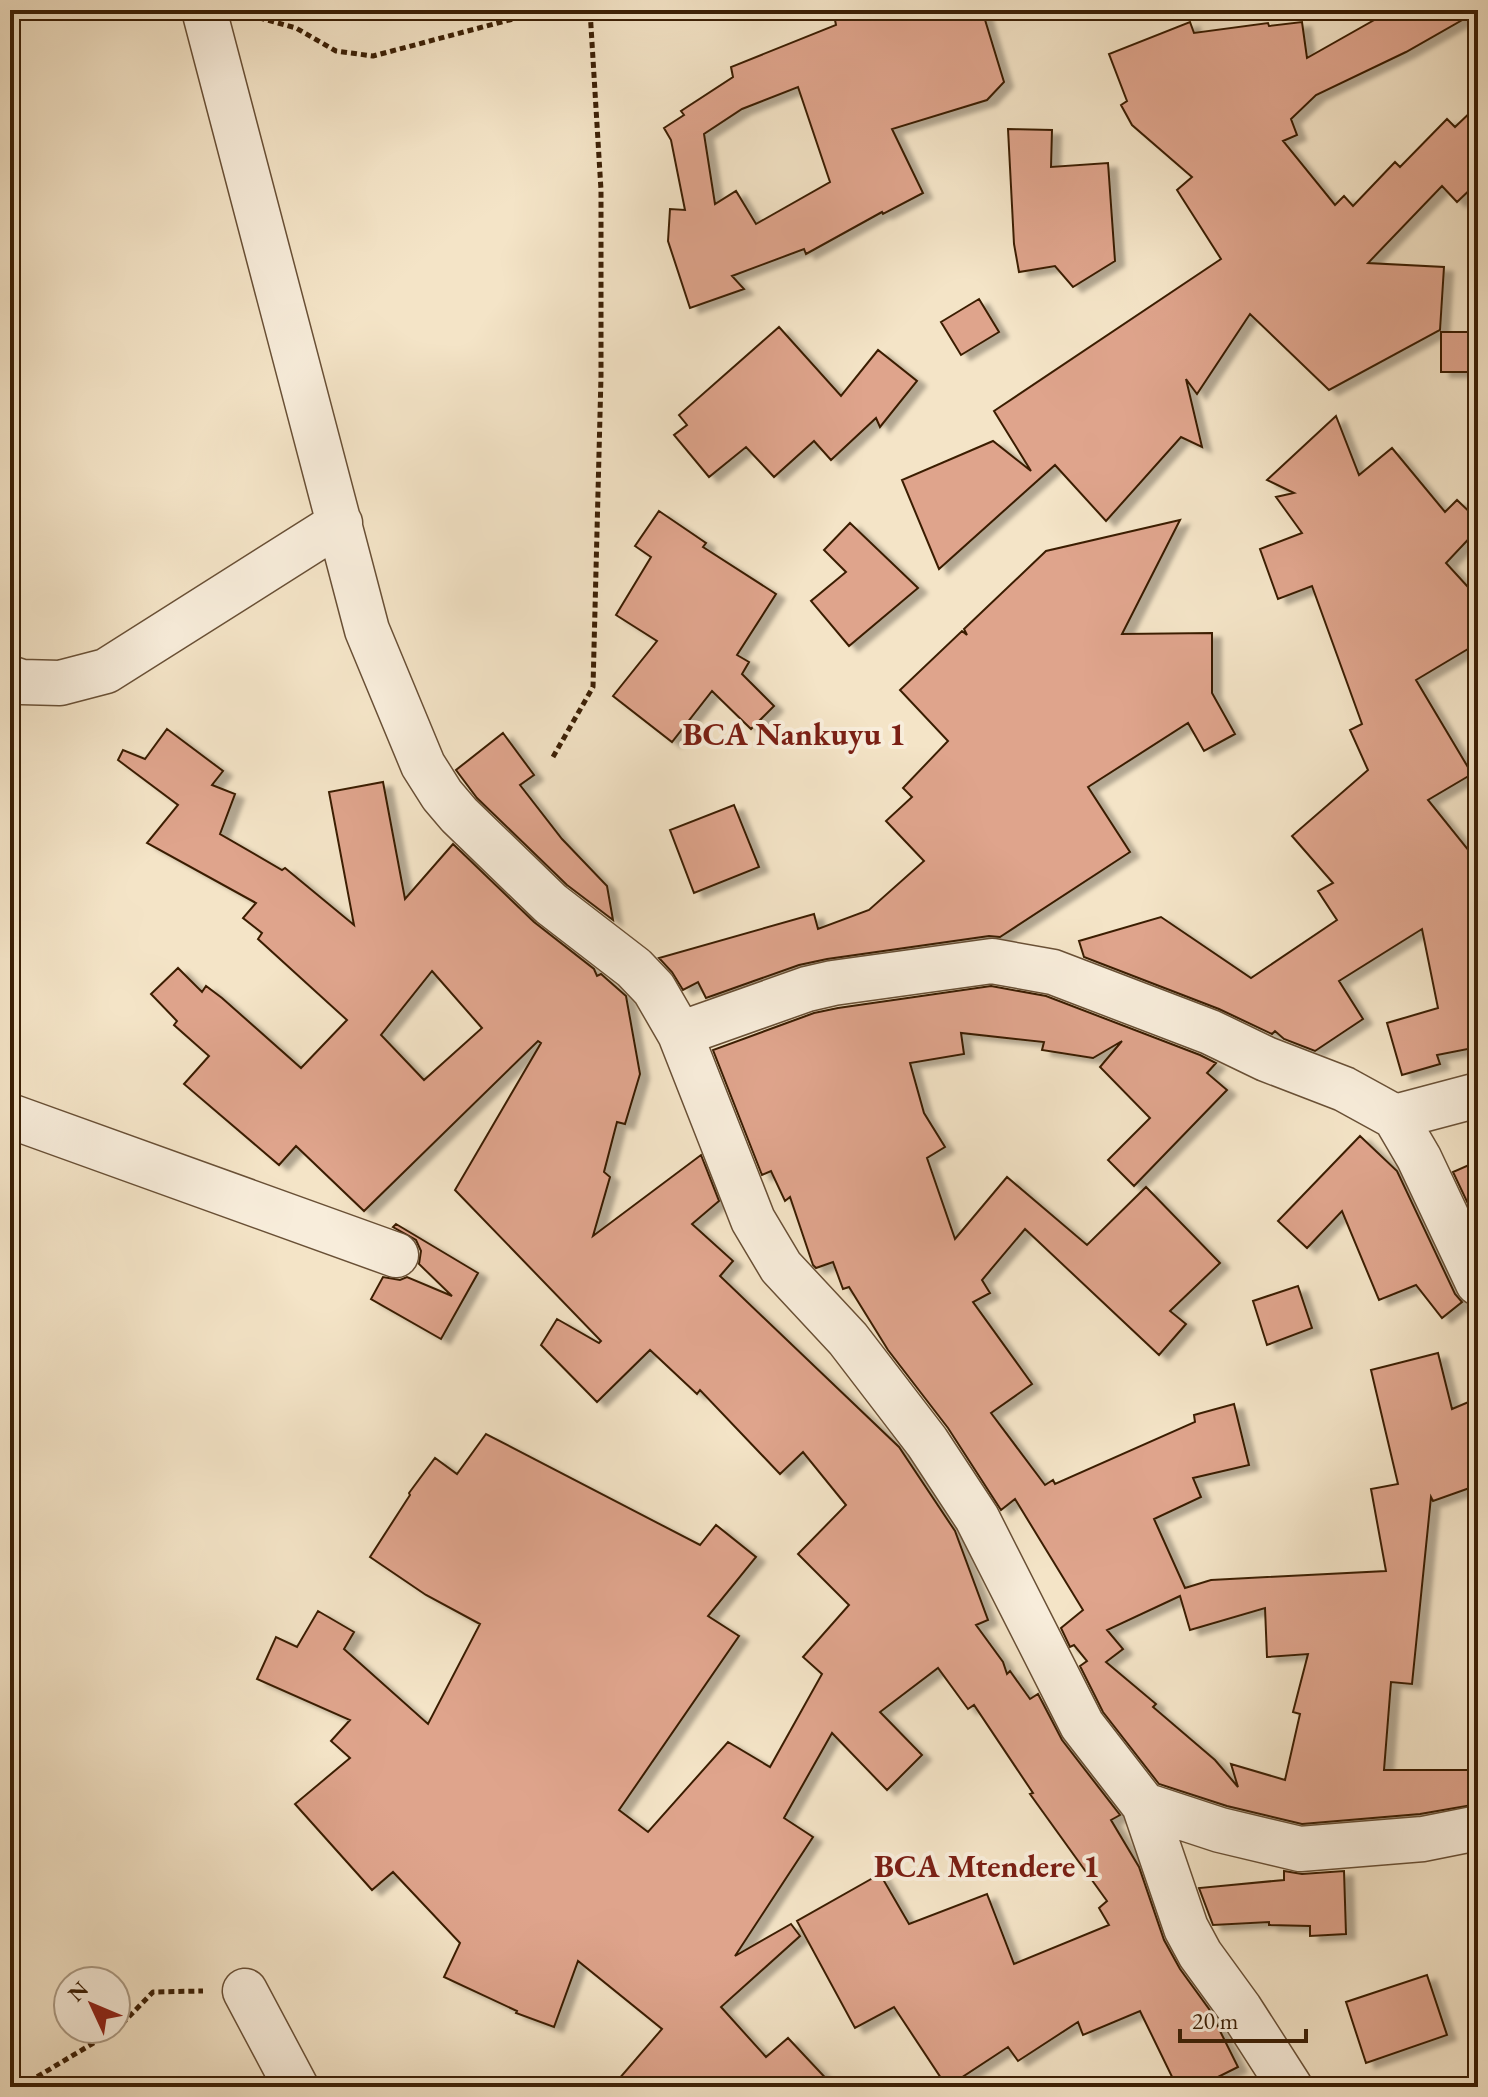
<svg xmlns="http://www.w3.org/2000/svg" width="1488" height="2097" viewBox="0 0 1488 2097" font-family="'EB Garamond',serif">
<defs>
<filter id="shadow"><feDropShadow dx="9" dy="5" stdDeviation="2" flood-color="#0004"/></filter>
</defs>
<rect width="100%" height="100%" fill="#f4e4c7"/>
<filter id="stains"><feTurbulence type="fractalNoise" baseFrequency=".0025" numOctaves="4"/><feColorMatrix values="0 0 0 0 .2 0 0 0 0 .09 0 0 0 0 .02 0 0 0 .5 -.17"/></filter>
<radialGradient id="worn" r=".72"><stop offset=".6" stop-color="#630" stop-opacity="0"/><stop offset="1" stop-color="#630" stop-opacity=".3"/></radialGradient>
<path fill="#dfa48c" stroke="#3b1f05" stroke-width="2" fill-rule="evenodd" filter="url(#shadow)" d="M833,10H982L1004,82L987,100L892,129L923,193L883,214L882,212L806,254L804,249L732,276L744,289L690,308L668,241L670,209L685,210L671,140L664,128L684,115L681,111L733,77L731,67L836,25ZM798,87L830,182L756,224L736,191L715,204L704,134L742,109Z
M1392,10L1478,11L1406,52L1316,95L1291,119L1297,135L1283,141L1335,205L1344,196L1353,206L1395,162L1400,167L1447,119L1455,127L1478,105V182L1457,202L1442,186L1368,263L1444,267L1440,330L1329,390L1250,314L1197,394L1186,379L1202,447L1181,437L1106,521L1055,465L939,569L902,480L993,441L1031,471L994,411L1221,259L1177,190L1192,177L1132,125L1121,105L1127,101L1109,54L1190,22L1194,33L1268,23L1269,26L1302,22L1307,58Z
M1008,129L1052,130L1051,167L1108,163L1115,261L1073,287L1055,266L1019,272L1014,244Z
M979,299L999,332L961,355L941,322Z
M779,327L841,396L878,350L917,381L880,427L876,418L831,460L814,441L774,477L746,447L709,477L674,435L687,425L679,415Z
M1441,332H1478V372H1441Z
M1336,416L1359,475L1392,448L1445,512L1457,500L1478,520V529L1446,563L1478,598V643L1416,680L1472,774L1428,800L1478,862V1047L1437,1055L1440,1064L1402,1075L1387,1023L1438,1008L1422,929L1339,981L1363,1019L1315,1051L1284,1039L1275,1031L1272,1034L1219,1009L1084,957L1079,941L1161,917L1251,978L1337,920L1318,891L1333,883L1292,836L1368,770L1350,730L1362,724L1312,586L1278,599L1260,549L1302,533L1276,497L1294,493L1267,480Z
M659,511L706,543L703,547L776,594L737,655L749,662L742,674L774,706L751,729L712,691L672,742L613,696L657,641L616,615L651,557L635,546Z
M1180,520L1122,634L1212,633V693L1235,734L1204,751L1188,723L1088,787L1130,852L1000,937L989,936L827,959L799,965L706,998L698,982L683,990L672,972L659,958L814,914L818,929L869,910L924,861L886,821L912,797L903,788L948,741L900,690L962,631L967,635L964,629L1046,551Z
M850,523L918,588L849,646L811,601L846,572L824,550Z
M167,729L223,771L212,785L235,794L220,834L282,870L285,868L354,925L329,792L383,782L405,899L453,844L534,922L594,969L597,976L601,974L626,996L640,1074L625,1124L617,1122L604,1172L610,1177L593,1236L701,1155L719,1201L692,1224L733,1261L720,1276L899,1447L955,1531L988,1620L976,1625L1003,1662L1007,1674L1010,1671L1030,1699L1038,1694L1062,1740L1120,1815L1111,1820L1139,1867L1164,1940L1180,1969L1209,2009L1238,2067L1198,2087H1177L1140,2011L1083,2035L1078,2022L1018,2061L1008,2047L947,2087L894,2007L855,2028L797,1921L880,1874L909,1924L987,1894L1014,1964L1109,1925L1099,1908L1107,1901L1030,1794L1033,1793L974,1705L968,1709L938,1668L880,1712L922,1755L887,1790L832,1733L784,1818L813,1837L735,1956L791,1924L800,1936L721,2007L766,2057L788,2038L834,2087H612L662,2029L578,1961L554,2027L516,2013L517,2011L444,1977L460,1943L393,1872L372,1890L295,1804L350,1758L331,1741L350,1720L257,1679L276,1637L297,1647L318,1611L354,1632L344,1649L428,1724L480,1624L426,1595L370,1557L410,1495L409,1493L435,1458L457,1474L486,1434L700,1545L716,1525L756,1557L708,1616L739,1636L619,1810L648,1832L728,1742L770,1767L822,1674L803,1657L849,1605L798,1554L846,1505L803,1452L780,1474L700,1390L697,1394L650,1350L597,1402L541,1345L557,1319L599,1343L601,1341L455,1190L541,1043L538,1041L364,1211L296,1146L279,1165L184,1084L209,1056L174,1025L177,1021L151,994L178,968L202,992L206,986L222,998L301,1068L347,1020L258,939L262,933L243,918L256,903L147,843L178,805L118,760L123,750L145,759ZM432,971L482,1028L424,1080L381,1035Z
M503,733L534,775L520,785L562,839L607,886L613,920L567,885L477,798L456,770Z
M734,805L759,867L694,893L670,830Z
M991,986L1046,996L1200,1055L1216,1063L1207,1073L1227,1090L1134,1186L1108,1160L1150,1118L1100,1067L1122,1041L1093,1058L1042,1050L1044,1042L961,1033L964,1054L910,1063L924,1113L945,1147L927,1158L955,1239L1007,1177L1087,1245L1146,1187L1220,1263L1170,1311L1186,1324L1159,1355L1025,1229L982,1280L990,1293L973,1302L1032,1384L991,1413L1045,1485L1053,1480L1055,1484L1195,1422L1194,1415L1234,1404L1249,1465L1193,1478L1201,1497L1154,1519L1185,1588L1211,1580L1386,1571L1371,1489L1398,1484L1371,1370L1438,1353L1452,1409L1478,1398V1485L1433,1501L1431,1497L1412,1684L1391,1682L1384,1770H1478V1804L1420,1814L1302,1824L1227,1806L1159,1784L1103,1712L1080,1666L1087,1661L1074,1645L1070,1647L1061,1628L1083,1610L1015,1499L1001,1510L948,1428L888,1350L849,1287L843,1289L833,1262L816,1268L813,1265L790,1197L785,1201L771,1171L762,1175L713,1050L814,1013L838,1008ZM1180,1596L1190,1630L1265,1608L1267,1657L1308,1654L1293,1712L1300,1714L1285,1780L1231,1764L1238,1787L1215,1760L1153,1707L1156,1704L1106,1662L1123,1649L1107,1630Z
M1360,1136L1397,1171L1455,1294L1462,1302L1442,1318L1416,1285L1379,1300L1342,1211L1307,1248L1278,1221Z
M1478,1161V1205L1470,1208L1453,1172Z
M396,1224L478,1273L441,1339L371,1299L383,1277L400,1280L407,1277L452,1296L419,1264L421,1251L416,1240L393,1227Z
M1298,1286L1312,1328L1267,1345L1253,1301Z
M1284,1871L1302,1874L1344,1871L1346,1934L1310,1936V1926L1269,1925V1922L1213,1925L1199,1888L1284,1880Z
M1427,1975L1447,2035L1366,2063L1346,2002Z"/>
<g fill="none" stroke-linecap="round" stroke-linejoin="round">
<defs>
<path id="street" d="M204,10L367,630L423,765L442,795L459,815L551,904L634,968L654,989L680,1034L753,1220L781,1267L848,1339L927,1442L977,1518L1082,1725L1144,1805L1186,1928L1200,1954L1240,2009L1290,2087
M10,678L22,682L60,683L106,671L340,523
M680,1034L807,989L833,983L992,961L1053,972L1210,1032L1266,1059L1344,1089L1395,1117L1419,1158L1478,1283
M10,1116L396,1255
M1395,1117L1478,1095
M1144,1805L1220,1830L1300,1849L1423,1839L1478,1828
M245,1991L296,2087"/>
</defs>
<use href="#street" stroke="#695036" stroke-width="47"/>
<path stroke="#3b1f05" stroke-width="5" stroke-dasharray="6 4" stroke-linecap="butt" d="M249,15L296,28L336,51L373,56L547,10
M553,757L593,687L601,376V190L590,10
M20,2087L117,2029L153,1992L203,1991"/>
<use href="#street" stroke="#f8eddb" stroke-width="44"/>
</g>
<g text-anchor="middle" stroke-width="8" stroke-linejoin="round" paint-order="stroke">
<g font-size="32" font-weight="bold" fill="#7a1f14" stroke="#f8eddb">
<text x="794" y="745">BCA Nankuyu 1</text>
<text x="987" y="1877">BCA Mtendere 1</text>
</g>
</g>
<rect width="1488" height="2097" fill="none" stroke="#f4e4c7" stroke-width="40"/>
<rect x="12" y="12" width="1464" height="2073" fill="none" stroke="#3b1f05" stroke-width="4"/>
<rect x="20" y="20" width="1448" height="2057" fill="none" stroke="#3b1f05" stroke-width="2"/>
<g transform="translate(92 2005) rotate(314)"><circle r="38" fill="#f8eddb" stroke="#ac9b85" stroke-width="2"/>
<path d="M0-6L14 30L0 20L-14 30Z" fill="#8f2418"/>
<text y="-12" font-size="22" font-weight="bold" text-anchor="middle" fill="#3b1f05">N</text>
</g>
<path d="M1180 2029v12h126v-12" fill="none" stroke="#3b1f05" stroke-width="4"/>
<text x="1192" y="2029" font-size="24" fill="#3b1f05" stroke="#f8eddb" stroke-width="6" paint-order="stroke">20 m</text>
<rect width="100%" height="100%" filter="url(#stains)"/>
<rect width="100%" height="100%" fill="url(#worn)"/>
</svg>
